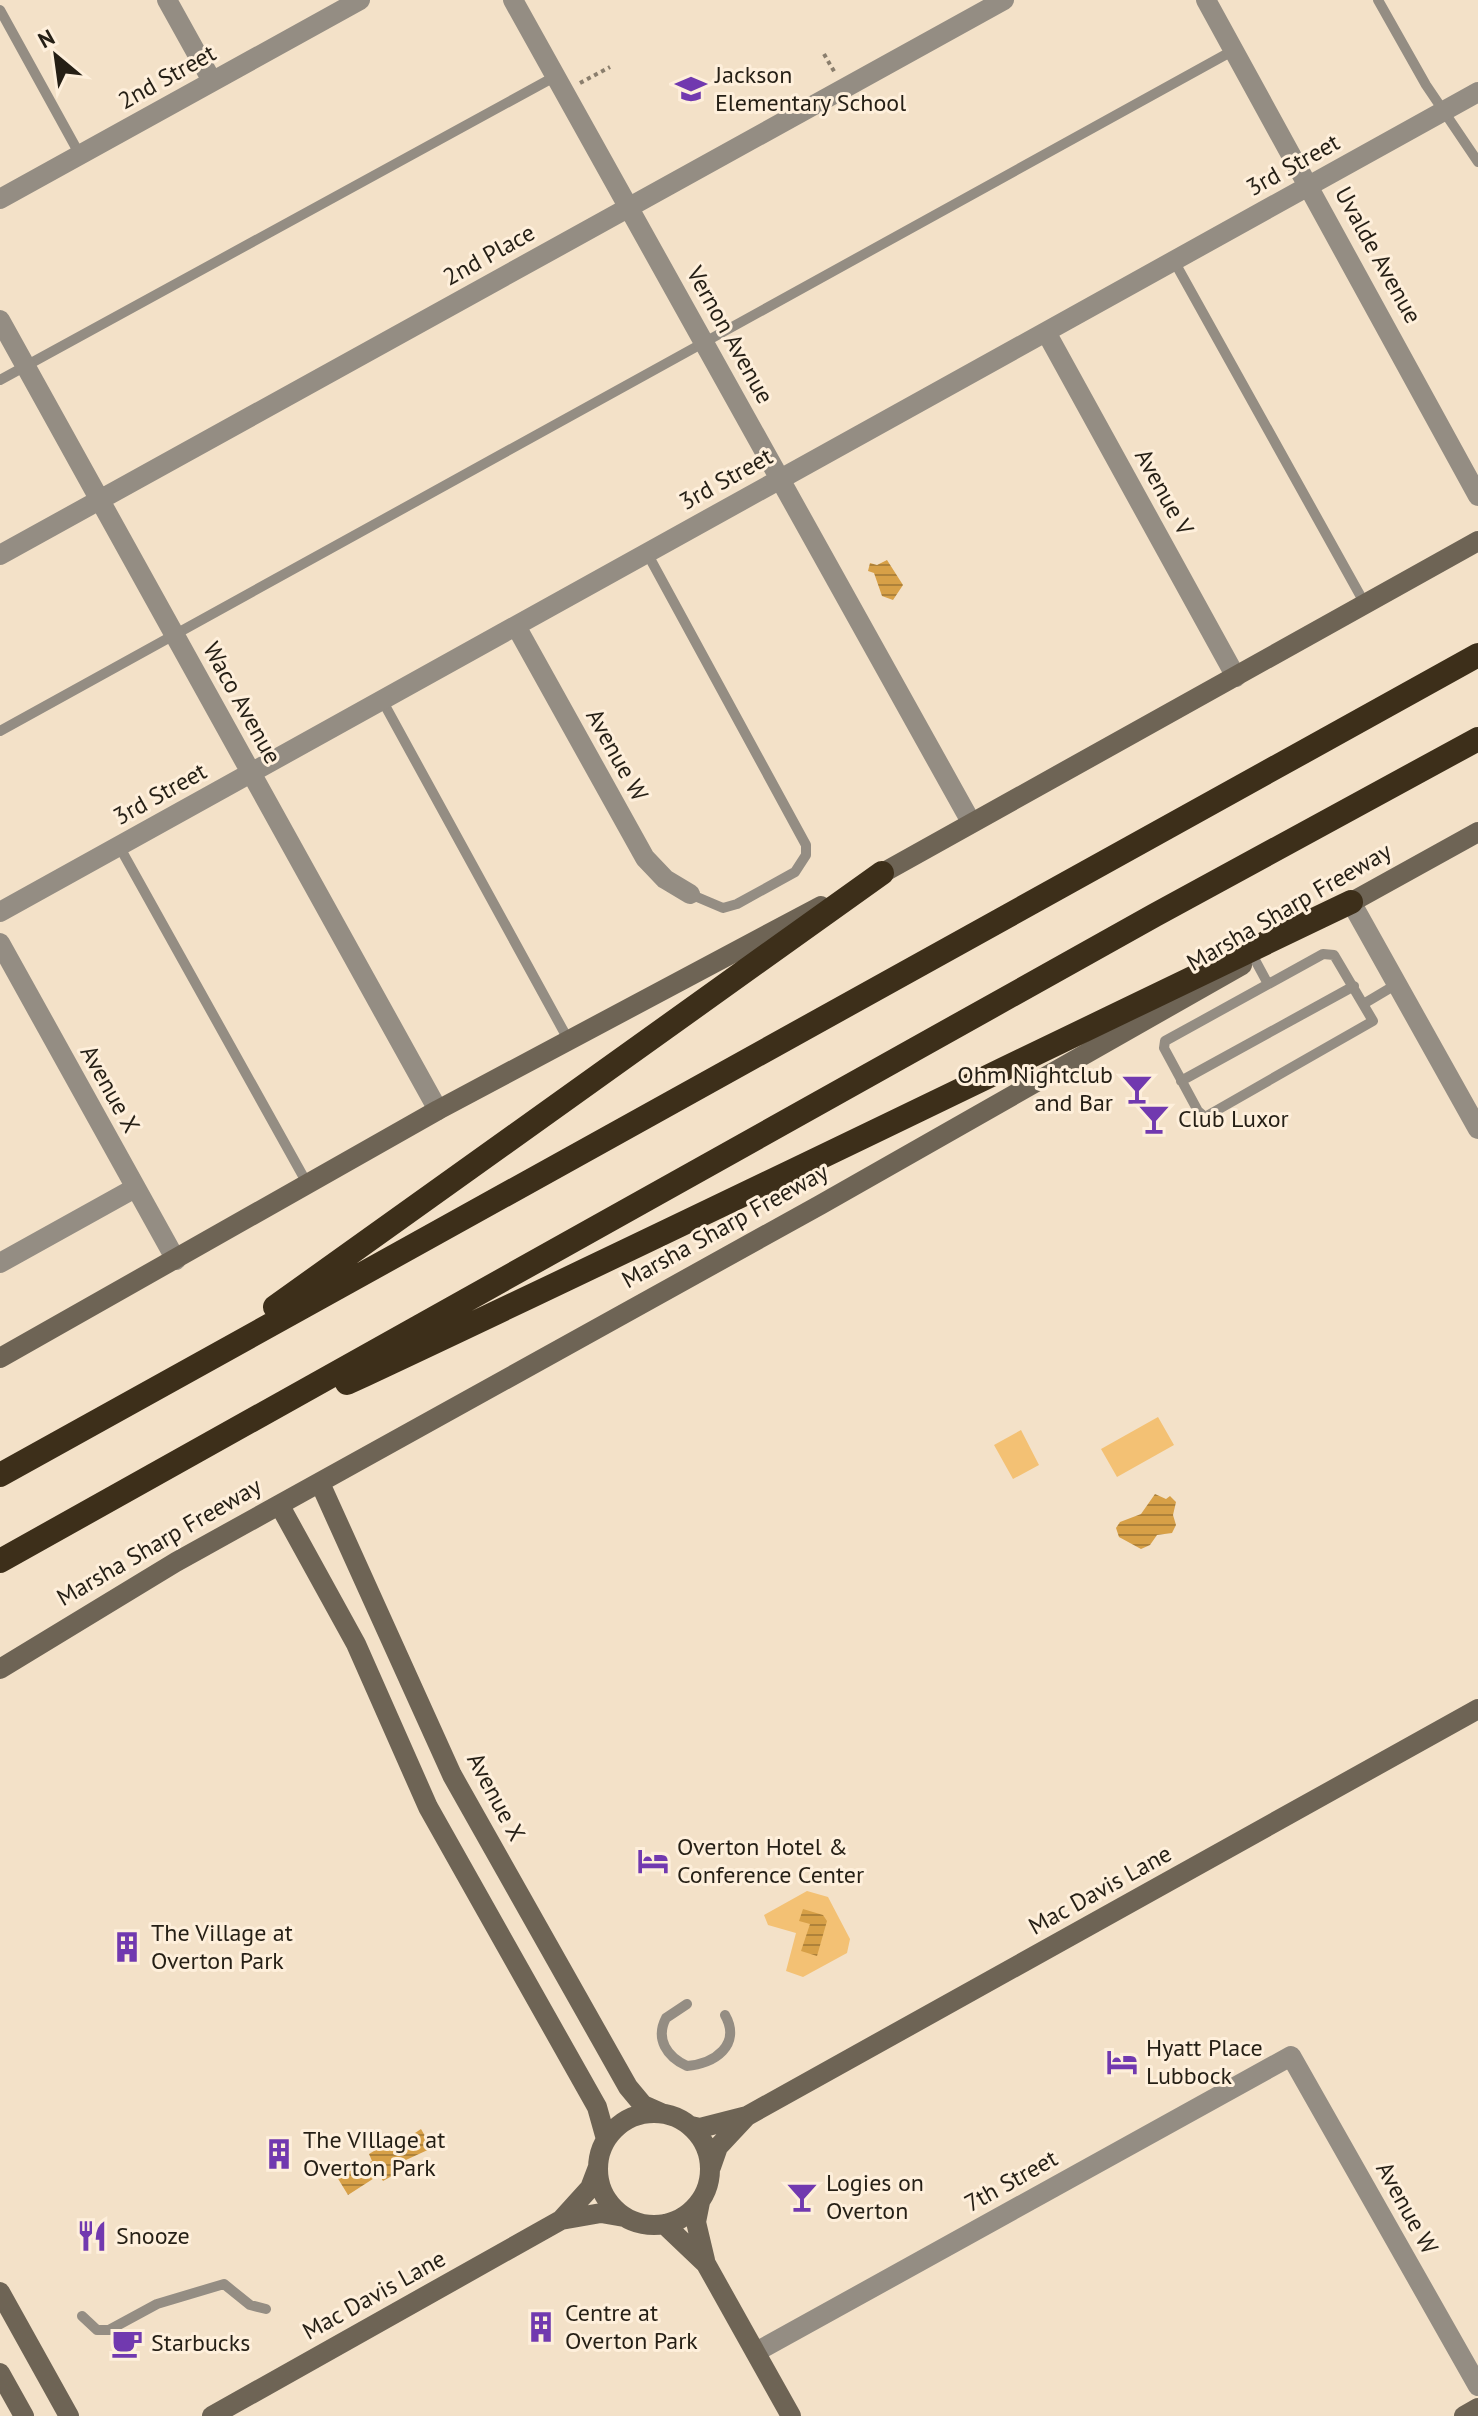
<svg xmlns="http://www.w3.org/2000/svg" width="1478" height="2416" viewBox="0 0 1478 2416" font-family="'PT Sans',sans-serif">
<defs>
<pattern id="water-rules" width="6" height="5" patternUnits="userSpaceOnUse" patternTransform="scale(2)"><rect width="6" height="5" fill="#d7a047"/><path d="M0 2.5h6" fill="none" stroke="#ae823a"/></pattern>
</defs>
<rect width="100%" height="100%" fill="#f3e1c8"/>
<path fill="#f3c174" d="M1158,1417L1174,1445L1117,1477L1101,1449Z
M1021,1430L1039,1465L1013,1479L994,1445Z
M807,1891L828,1897L850,1939L847,1953L803,1977L786,1971L796,1933L768,1925L764,1915Z"/>
<path fill="url(#water-rules)" d="M887,560L903,585L893,600L882,596L874,573L868,571L870,563L877,565Z
M1155,1494L1166,1499L1170,1496L1176,1502L1173,1515L1176,1525L1172,1533L1157,1535L1150,1545L1141,1549L1119,1537L1116,1528L1120,1522L1141,1514Z
M803,1909L823,1915L827,1921L817,1956L801,1951L810,1924L799,1921Z
M421,2129L432,2148L395,2165L399,2172L383,2181L379,2175L348,2195L337,2177L372,2161L369,2154L384,2145L388,2151Z"/>
<g fill="none" stroke-linecap="round" stroke-linejoin="round">
<path stroke="#8a7e6d" stroke-width="4" stroke-dasharray="4 4" stroke-linecap="butt" d="M824,54L835,73
M580,83L610,67"/>
<path stroke="#948d83" stroke-width="10" d="M1378,0L1426,85L1478,162
M0,10L80,155
M1174,261L1365,604
M0,380L556,76
M647,553L806,845V855L795,872L737,904L723,908L690,894
M382,700L569,1041
M0,731L1234,50
M119,846L308,1185
M1323,954L1334,955L1373,1021L1205,1117L1198,1111L1164,1048L1165,1041Z
M1254,958L1268,984
M1365,1003L1397,984
M1181,1081L1354,986
M687,2004L666,2018C655,2039 667,2057 687,2066C714,2064 742,2045 725,2015
M82,2316L97,2330H109L157,2304L224,2284L250,2305L266,2309"/>
<path stroke="#948d83" stroke-width="20" d="M167,0L212,81
M513,0L971,822
M1206,0L1478,496
M0,199L360,0
M0,320L438,1110
M1046,332L1236,677
M0,555L1004,0
M516,626L645,858L665,879L690,894
M1351,902L1478,1129
M0,912L1478,92
M0,943L176,1260
M0,1263L135,1188
M756,2352L1291,2056L1478,2386"/>
<path stroke="#6e6455" stroke-width="20" d="M870,880L1478,541
M1339,909L1478,832
M0,1358L438,1110L821,906
M320,1483L452,1775L628,2087L643,2105L661,2113
M280,1506L356,1644L428,1807L597,2107L606,2139
M0,1669L176,1562L820,1205L1242,965
M598 2169a56 56 0 1 1 112 0a56 56 0 1 1-112 0Z
M691,2126L700,2128L747,2116L1478,1709
M711,2167L718,2147L747,2116
M700,2202L696,2222L705,2260
M561,2220L601,2213L624,2217
M664,2224L706,2264L791,2416
M0,2292L69,2416
M0,2373L24,2416
M212,2416L561,2220L590,2188L598,2167
M1464,2416L1478,2408"/>
<path stroke="#3d2f1a" stroke-width="24" d="M275,1307L882,873
M347,1383C683,1226 1016,1062 1351,902
M0,1475L1478,655
M0,1561L1155,915L1478,739"/>
</g>
<defs>
<symbol id="school-bare" viewBox="-9 -9 18 18"><path d="M0-5L7-2L0 1L-7-2ZM-4 1L0 2.5L4 1V4Q0 6-4 4Z" fill="#7139af" stroke="#feefdb" stroke-width="2.5" paint-order="stroke"/></symbol>
<symbol id="bar-bare" viewBox="-9 -9 18 18"><path d="M-6-5H6L.8 .8V4.5H3.5V6h-7V4.5H-.8V.8Z" fill="#7139af" stroke="#feefdb" stroke-width="2.5" paint-order="stroke"/></symbol>
<symbol id="hotel-bare" viewBox="-9 -9 18 18"><path d="M-6-4.5h1.5V1H6V5H4.5V3h-9V5H-6ZM-4 0a1.8 1.8 0 1 1 3.6 0ZM.5 0V-2.5h3Q6-2.5 6 0Z" fill="#7139af" stroke="#feefdb" stroke-width="2.5" paint-order="stroke"/></symbol>
<symbol id="building-bare" viewBox="-9 -9 18 18"><path d="M-4-6H4V6H1V3H-1V6H-4ZM-2.5-4.3h1.7v1.8h-1.7ZM.8-4.3h1.7v1.8H.8ZM-2.5-1h1.7V.8h-1.7ZM.8-1h1.7V.8H.8Z" fill="#7139af" stroke="#feefdb" stroke-width="2.5" paint-order="stroke"/></symbol>
<symbol id="restaurant-bare" viewBox="-9 -9 18 18"><path d="M-5-6h1v4h1v-4h1v4h1v-4h1v5L-1.5 .5V6h-2V.5L-5-1ZM5-6V6H3V1.5H1.5Q1.5-4 5-6Z" fill="#7139af" stroke="#feefdb" stroke-width="2.5" paint-order="stroke"/></symbol>
<symbol id="cafe-bare" viewBox="-9 -9 18 18"><path d="M-5.5-4.5H6V0H3Q3 3.5 0 3.5H-2.5Q-5.5 3.5-5.5 0ZM3-3.2v2h1.7v-2ZM-6 4.5H4V6H-6Z" fill="#7139af" stroke="#feefdb" stroke-width="2.5" paint-order="stroke"/></symbol>
</defs>
<g fill-rule="evenodd">
<use href="#school-bare" x="669" y="67" width="44" height="44"/>
<use href="#bar-bare" x="1115" y="1067" width="44" height="44"/>
<use href="#bar-bare" x="1132" y="1097" width="44" height="44"/>
<use href="#hotel-bare" x="631" y="1839" width="44" height="44"/>
<use href="#building-bare" x="105" y="1925" width="44" height="44"/>
<use href="#hotel-bare" x="1100" y="2040" width="44" height="44"/>
<use href="#building-bare" x="257" y="2132" width="44" height="44"/>
<use href="#bar-bare" x="780" y="2175" width="44" height="44"/>
<use href="#restaurant-bare" x="70" y="2214" width="44" height="44"/>
<use href="#building-bare" x="519" y="2305" width="44" height="44"/>
<use href="#cafe-bare" x="105" y="2321" width="44" height="44"/>
</g>
<g text-anchor="middle" stroke-width="6" stroke-linejoin="round" paint-order="stroke">
<g font-size="24" fill="#251f15" stroke="#feefdb" text-anchor="start">
<text x="715" y="83">Jackson<tspan x="715" dy="28">Elementary School</tspan></text>
<text x="1113" y="1083" text-anchor="end">Ohm Nightclub<tspan x="1113" dy="28">and Bar</tspan></text>
<text x="1178" y="1127">Club Luxor</text>
<text x="677" y="1855">Overton Hotel &amp;<tspan x="677" dy="28">Conference Center</tspan></text>
<text x="151" y="1941">The Village at<tspan x="151" dy="28">Overton Park</tspan></text>
<text x="1146" y="2056">Hyatt Place<tspan x="1146" dy="28">Lubbock</tspan></text>
<text x="303" y="2148">The VIllage at<tspan x="303" dy="28">Overton Park</tspan></text>
<text x="826" y="2191">Logies on<tspan x="826" dy="28">Overton</tspan></text>
<text x="116" y="2244">Snooze</text>
<text x="565" y="2321">Centre at<tspan x="565" dy="28">Overton Park</tspan></text>
<text x="151" y="2351">Starbucks</text>
</g>
<g font-size="24" fill="#251f15" stroke="#feefdb">
<text transform="translate(167 77) rotate(-29)" y="8">2nd Street</text>
<text transform="translate(1293 165) rotate(-29)" y="8">3rd Street</text>
<text transform="translate(489 255) rotate(-29)" y="8">2nd Place</text>
<text transform="translate(1378 255) rotate(61)" y="8">Uvalde Avenue</text>
<text transform="translate(730 335) rotate(61)" y="8">Vernon Avenue</text>
<text transform="translate(726 479) rotate(-29)" y="8">3rd Street</text>
<text transform="translate(1164 492) rotate(61)" y="8">Avenue V</text>
<text transform="translate(242 703) rotate(61)" y="8">Waco Avenue</text>
<text transform="translate(617 755) rotate(61)" y="8">Avenue W</text>
<text transform="translate(160 794) rotate(-29)" y="8">3rd Street</text>
<text transform="translate(1289 907) rotate(-30)" y="8">Marsha Sharp Freeway</text>
<text transform="translate(110 1089) rotate(61)" y="8">Avenue X</text>
<text transform="translate(725 1226) rotate(-29)" y="8">Marsha Sharp Freeway</text>
<text transform="translate(159 1542) rotate(-30)" y="8">Marsha Sharp Freeway</text>
<text transform="translate(496 1797) rotate(62)" y="8">Avenue X</text>
<text transform="translate(1100 1890) rotate(-29)" y="8">Mac Davis Lane</text>
<text transform="translate(1011 2181) rotate(-29)" y="8">7th Street</text>
<text transform="translate(1407 2208) rotate(61)" y="8">Avenue W</text>
<text transform="translate(374 2295) rotate(-29)" y="8">Mac Davis Lane</text>
</g>
</g>
<g transform="translate(56 56) rotate(331)" stroke="#feefdb" stroke-width="6" paint-order="stroke">
<path d="M0-6L14 30L0 20L-14 30Z" fill="#251f15"/>
<text y="-12" font-size="22" font-weight="bold" text-anchor="middle" fill="#251f15">N</text>
</g>
</svg>
